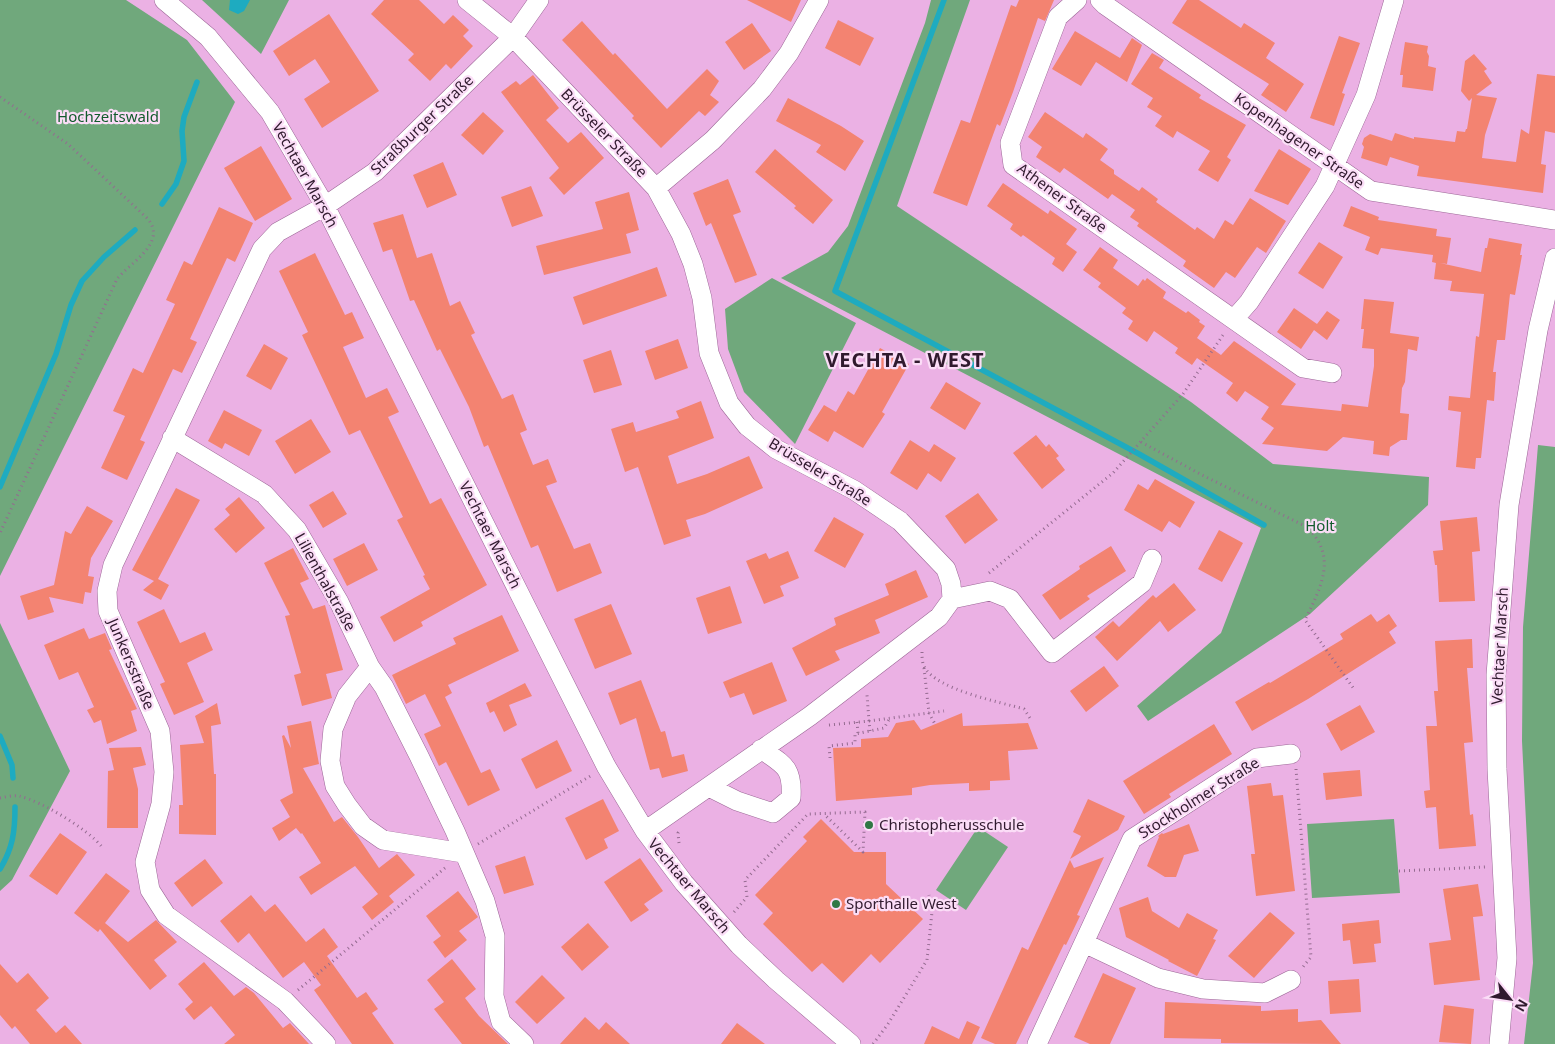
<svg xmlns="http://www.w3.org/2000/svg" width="1555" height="1044" viewBox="0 0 1555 1044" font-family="'Noto Sans',sans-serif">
<rect width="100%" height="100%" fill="#ebb1e4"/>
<path fill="#70a87c" d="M0,0H126L187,40L235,102L0,576Z
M202,0H289L261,54Z
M931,0H970L897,206L1191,402L1273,464L1429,477L1428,505L1310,614L1148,721L1137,706L1221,633L1261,528L781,278L828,252L848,226L925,23Z
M772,278L856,323L795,444L744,392L728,349L725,309Z
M1538,445L1555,447V1044H1524L1533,963L1522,741L1523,627Z
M0,623L70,771L12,880L0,891Z
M1394,819L1400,893L1312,898L1307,824Z
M978,827L1008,847L966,910L936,890Z"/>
<path fill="#1eabc0" d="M230,0H250L244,11L238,14L229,10Z"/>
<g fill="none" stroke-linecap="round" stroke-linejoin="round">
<path stroke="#1eabc0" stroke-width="5.5" d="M944,0L835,291L1139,454L1264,525
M162,204L176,184L184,161L182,131L184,117L197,82
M0,487L56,354L71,305L82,281L104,257L135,230
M0,736L12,765L13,778
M0,869C13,848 15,831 15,807"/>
</g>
<path fill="#f38371" d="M384,0H419L444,24L453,15L469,30L463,36L473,46L451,69L446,64L430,81L408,60L414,54L371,14Z
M747,0H801L791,22Z
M1019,0H1054L1045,21L1038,18L1013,92L1000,126L997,124L967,206L933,193L961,120L970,123L1011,5L1016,7Z
M1187,0H1199L1241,28L1244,23L1275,43L1266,58L1304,84L1286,112L1261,95L1269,84L1172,23Z
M329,14L379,91L322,128L304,99L330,82L315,59L289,76L273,51Z
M838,20L874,38L860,66L825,48Z
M582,21L613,55L615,53L667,109L707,69L719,81L710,95L719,102L705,116L699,111L661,148L632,118L634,116L562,40Z
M752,23L771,51L744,70L725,42Z
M1075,31L1120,58L1132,38L1142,45L1127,82L1096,62L1081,86L1052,69Z
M1339,36L1360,43L1342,93L1345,94L1334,126L1310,118Z
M1405,42L1428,46L1427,52L1429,56L1428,66L1436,68L1433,91L1402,87L1403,75H1400Z
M1152,53L1164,60L1159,68L1201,95L1199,98L1246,125L1227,157L1231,160L1218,182L1198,170L1210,151L1177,131L1173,138L1155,126L1162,116L1147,107L1153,98L1131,84Z
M1474,54L1487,69L1484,71L1492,83L1476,95L1497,98L1485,135L1482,158L1516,162L1521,129L1529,134L1537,74L1555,76V133L1545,131L1541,164L1546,165L1543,193L1417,176L1419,166L1390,157L1387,166L1361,158L1364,147L1362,144L1364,138L1370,134L1392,141L1395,133L1414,139V137L1455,142L1457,131L1465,132L1466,129H1467L1472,98L1469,101L1461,91L1465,61Z
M533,75L559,108L546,120L568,143L581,132L604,158L564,195L549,178L559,168L501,92L516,81L520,85Z
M788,98L841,126L864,141L845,171L816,152L821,145L776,121Z
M483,112L504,131L483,155L461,135Z
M1045,112L1083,138L1086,133L1108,149L1100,160L1114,170V174L1139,191L1142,187L1158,199L1156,202L1195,230L1197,227L1214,239L1225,220L1233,225L1250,198L1286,221L1266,253L1257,247L1235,278L1226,272L1214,288L1183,266L1186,261L1137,226L1139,223L1130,217L1135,210L1112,194L1108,199L1064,168L1060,173L1036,157L1042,147L1028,137Z
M261,146L292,199L255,221L224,168Z
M775,149L833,200L813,224L794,208L796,206L755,172Z
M1279,149L1311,169L1288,205L1254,191Z
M443,162L457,195L427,208L413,175Z
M728,179L741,212L733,215L757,275L735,283L711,223L706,226L693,193Z
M1003,183L1048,214L1050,210L1077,229L1066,244L1077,252L1063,272L1052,264L1055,258L1023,235L1021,237L1010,229L1013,224L987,206Z
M531,186L543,216L512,227L501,197Z
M629,192L639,230L626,234L631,253L544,275L536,246L603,229L595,202Z
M1351,206L1379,217L1378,220L1437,229L1436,236L1451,238L1447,264L1440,263L1481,272L1485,248H1487L1489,238L1522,244L1520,255H1522L1515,295L1510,294L1505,340H1497L1493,372H1496L1494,401L1487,400L1481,458H1476L1475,469L1456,467L1461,412L1448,410L1449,396L1470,398L1476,336L1479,337L1484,294L1450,291L1452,281L1434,279L1436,263L1432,262L1433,255L1381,248L1378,255L1365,250L1370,237L1343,226Z
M219,207L253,223L235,262L227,258L190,339L197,342L182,373L173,369L140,440L145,442L127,480L101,468L125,416L113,411L133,368L143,373L175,304L166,300L184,261L192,265Z
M403,214L417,258L432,253L450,306L460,301L475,333L471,335L502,399L513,394L527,430L520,433L533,465L548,459L557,482L546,486L574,549L590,543L602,573L557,592L538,545L531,548L488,445L484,447L469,407L440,349L437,351L414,300L410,301L392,249L383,252L373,223Z
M1319,242L1343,257L1323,289L1298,273Z
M1100,247L1118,260L1113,268L1138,286L1143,279L1145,281L1147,278L1166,292L1163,298L1186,313L1188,311L1200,320L1199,322L1205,326L1197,338L1221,355L1234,341L1296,384L1281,405L1341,411L1342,404L1368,407L1374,366V349L1362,348L1364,329H1361L1364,299L1394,302L1390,333L1419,337L1417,351L1408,349L1405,382L1402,388L1400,413L1409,414L1407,440H1401L1390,447L1389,456L1373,454L1374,441L1343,437L1327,451L1262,444L1274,428L1261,419L1269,407L1245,391L1237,402L1226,393L1233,383L1197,358L1192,365L1175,353L1178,348L1154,331L1147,342L1128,329L1133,321L1122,313L1126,308L1098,287L1101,283L1083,270Z
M315,253L345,315L352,312L364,338L343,347L366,398L387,388L399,412L388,417L430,504L441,498L487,585L421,622L423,626L394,642L380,617L430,589L423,576L425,575L397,520L403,517L360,430L349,435L302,335L308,332L279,271Z
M657,267L667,296L583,325L573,297Z
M1294,308L1317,324L1327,311L1340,320L1327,340L1314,330L1301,349L1277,332Z
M678,339L688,368L655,380L645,351Z
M264,344L288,358L271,390L246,376Z
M880,348L909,364L882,412L885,414L863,448L834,431L828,442L808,430L824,405L836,412L848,391L854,395Z
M611,350L622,385L594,393L583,360Z
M946,382L981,403L965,430L930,408Z
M701,401L714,438L668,456L677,484L707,474L749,456L763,488L705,514L686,520L691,536L664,545L638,467L625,472L611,429L633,422L636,432L679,418L676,411Z
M224,410L262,430L249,456L225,443L222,449L208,441Z
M311,419L331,452L295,474L275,441Z
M1036,435L1046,447L1049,444L1059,456L1056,458L1065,470L1042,489L1013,453Z
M910,440L929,452L934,444L956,458L941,482L928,473L917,490L890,473Z
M1155,479L1195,502L1180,528L1169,521L1162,532L1124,510L1138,484L1148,490Z
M176,488L200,500L158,579L169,585L161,600L143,590L154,581L132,570Z
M333,491L347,514L323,528L309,505Z
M978,493L998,520L965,544L945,516Z
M239,497L265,528L236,553L214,529L230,515L225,509Z
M87,506L113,521L91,558L88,576L94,577L91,593L85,592L83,604L49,597L54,612L28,620L20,596L54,585L65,531L71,534Z
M834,517L864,534L845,568L814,551Z
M1477,517L1480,551L1472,552L1475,601L1439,602L1437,565H1435L1433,551L1443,550L1440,521Z
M1219,530L1243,543L1222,582L1198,569Z
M364,543L378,570L347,586L333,559Z
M1111,546L1126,571L1087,596L1090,599L1060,620L1042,595L1080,569L1079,566Z
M293,548L309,579L300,583L313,609L325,605L343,670L326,674L332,698L302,706L294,675L301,673L285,616L290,615L264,563Z
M788,551L799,578L780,586L784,596L764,604L746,561L766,553L769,559Z
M916,570L928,597L875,620L880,633L835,651L840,660L806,676L792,648L836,625L834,618L889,595L885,584Z
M1174,583L1196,610L1168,632L1160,621L1117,661L1095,637L1113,621L1119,627L1153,595L1156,598Z
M730,586L742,623L708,634L696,598Z
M611,604L632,654L595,669L574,619Z
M164,609L180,643L205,632L213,650L187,663L204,702L174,715L160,684L165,682L137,622Z
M1371,614L1377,622L1389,614L1397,626L1389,632L1396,643L1308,699L1252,731L1235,702L1269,682L1270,683L1343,639L1340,634Z
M502,615L519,651L448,685L452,693L445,697L481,773L490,769L500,790L468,806L446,762L439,766L424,734L441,726L425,694L406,704L392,675L456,644L453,638Z
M84,628L89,639L105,633L112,649L109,650L137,709L131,711L137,731L107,744L101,720L94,723L87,710L94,707L78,672L59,680L44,645Z
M1472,639L1473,668H1467L1473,742L1464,743L1470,815L1473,814L1476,846L1439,849L1436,807L1426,808L1424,791L1430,790L1426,726H1437L1434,691H1438L1435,641Z
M772,662L787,701L753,715L744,693L730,698L723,682Z
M1104,666L1119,686L1086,712L1070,691Z
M641,680L661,732L665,731L672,757L684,754L688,771L662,778L659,768L650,770L636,718L620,725L608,693Z
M525,683L532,696L509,705L517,725L504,732L494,711L490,713L486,703Z
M217,703L221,724L211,726L214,774H216V835L179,834V805H183L180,745L204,743L195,716Z
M1360,705L1375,732L1341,751L1326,724Z
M962,713L963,726L1028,723L1038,749L1008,751L1010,780L990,781V790L969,791V783L930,785L912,788V795L836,801L833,748L861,747V739L888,737L896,723L914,720L921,730Z
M311,721L319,764L303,768L334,822L342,817L358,837L379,868L397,854L415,875L389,896L394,902L372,920L362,907L378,894L355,866L311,895L299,877L321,863L302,833L301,834L296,828L279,841L272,828L290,817L280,800L293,793L282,736L284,735L291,748L287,726Z
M1214,724L1232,754L1169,794L1171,797L1144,814L1123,781Z
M557,740L572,771L536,789L521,759Z
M141,747L146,765L133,768L138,789V828H107L108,771L114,770L109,748Z
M1360,770L1362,796L1326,800L1323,773Z
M1271,783L1273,796L1283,795L1295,891L1256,896L1251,854H1255L1247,786Z
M603,799L619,831L604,839L608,848L586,860L565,818Z
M1088,799L1125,816L1118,830L1070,859L1081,836L1073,832Z
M821,819L854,852H886V884L923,919L880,963L871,954L843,983L822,963L812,972L763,924L773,913L755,895L807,841L803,837Z
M1189,824L1199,851L1184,855L1176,877H1165L1147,866L1159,837L1158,836L1162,833L1163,834Z
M60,833L87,852L57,895L29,876Z
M525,856L534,885L504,894L495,866Z
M1104,857L1077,915L1080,916L1066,945L1064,944L1016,1044H995L981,1038L1022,947L1028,950L1070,860L1074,868Z
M640,858L663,891L644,904L649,910L631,922L604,882Z
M205,859L223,883L192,907L174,883Z
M106,873L130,891L105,923L128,942L156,920L177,942L154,960L167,976L150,990L100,929L98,932L74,913Z
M1478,884L1483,916L1473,917L1480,980L1434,985L1429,943L1451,940L1443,889Z
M458,891L478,917L459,931L467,940L445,958L433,942L441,936L426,916Z
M251,895L265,912L275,904L306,942L324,928L338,947L327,956L357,998L366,992L378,1009L372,1013L394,1044H352L314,990L321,985L304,962L283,978L249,933L238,943L220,921Z
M1148,897L1152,911L1179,928L1187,913L1218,930L1213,939L1216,940L1197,976L1168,961L1169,960L1126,937L1119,908Z
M1270,912L1295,933L1254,978L1228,956Z
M1379,920L1381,943L1374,944L1376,962L1353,964L1350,940L1343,941L1342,924Z
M588,923L609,947L582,971L561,947Z
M452,959L476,989L465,998L479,1016L508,1044H462L434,1009L444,1002L427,980Z
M204,962L234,996L246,987L254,993L283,1028L290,1023L309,1044H224L235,1035L211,1006L194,1020L185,1009L193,1002L178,984Z
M0,964L17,983L28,973L49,998L36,1010L56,1033L65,1025L82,1044H30L15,1026L12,1029L0,1015Z
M1103,973L1136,988L1110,1044H1090L1074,1037Z
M542,975L565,998L537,1024L515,1002Z
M1359,979L1361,1012L1330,1014L1328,981Z
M1165,1002L1261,1006V1011L1298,1009V1022L1321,1020L1341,1044L1221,1043V1039L1164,1038Z
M1444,1005L1474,1009L1471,1044L1439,1042Z
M585,1017L599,1030L606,1022L630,1044H560Z
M967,1021L980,1027L972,1044H924L932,1026L959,1039Z
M737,1023L765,1044H721Z"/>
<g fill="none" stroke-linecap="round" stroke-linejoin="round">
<defs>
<path id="minor" d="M164,0L208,37L270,112L325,206L606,766L645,831L684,883L739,945L776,980L851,1044
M467,0L513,37L656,188L681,234L693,264L702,298L709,353L729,403L747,426L776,449L854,490L900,521L946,569L951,584L952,599
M1077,0L1058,17L1010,143L1013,165L1303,368L1332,373
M1100,0L1105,5L1371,191L1555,220
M656,188L713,140L762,89L789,53L819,0
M1234,319L1249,302L1325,186L1366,95L1394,0
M172,438L264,494L297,530L339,602L370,667L384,687L419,756L455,831L485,901L495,936L494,996L501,1022L524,1044
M370,667L347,696L333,729L330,761L335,786L347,805L363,826L383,840L463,853
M709,787L737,801L773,813L791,798C793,767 784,765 761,749
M645,831L810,716L939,617L952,599L990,591L1010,599L1052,653L1142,583L1152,559
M1084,943L1158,978L1203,989L1265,993L1291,980
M326,1044L285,1001L166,915L150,890L145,862L161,804L164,772L160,731L108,611L107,591L113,565L262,249L278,232L325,206L375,172L513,37L539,0
M1037,1044L1132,839L1257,758L1291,754
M1499,1044L1507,958L1497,769L1496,675L1509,505L1538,330L1555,258"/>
</defs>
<use href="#minor" stroke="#9c6797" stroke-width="20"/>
<path stroke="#946b90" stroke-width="3" stroke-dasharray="1 4" stroke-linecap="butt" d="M0,97L68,144L148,219C167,243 131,262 117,279L0,533
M1141,442L1202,475L1307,527C1338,557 1321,587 1305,620L1354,689
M989,573L1113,473L1183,394L1223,335
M922,652C922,657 922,664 925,668C938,690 1000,702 1024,709L1030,718
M924,668L929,713L935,724
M857,722L858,733
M829,725L869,721L867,695
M870,731L869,721L944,711
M830,758L829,746L855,743V734L884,728L890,718
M1296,769L1311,957L1303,967
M0,798C6,797 13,795 19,796C41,801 88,829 102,847
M679,843L678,833L680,831
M478,844L592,775
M1399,871L1486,867
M734,912L747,897L745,880L808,814L865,812L863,852L824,814
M298,990L445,868
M873,1044L888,1024L927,960L932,912L929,895"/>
<use href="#minor" stroke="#fff" stroke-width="19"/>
</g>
<g fill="#307845" stroke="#fbddf7" stroke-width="2">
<circle cx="869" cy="825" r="5"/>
<circle cx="836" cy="904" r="5"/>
</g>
<g text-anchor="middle" stroke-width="4.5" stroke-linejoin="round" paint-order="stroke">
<g font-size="15" fill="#125b2c" stroke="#fbddf7">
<text x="108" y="122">Hochzeitswald</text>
<text x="1320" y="531">Holt</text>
</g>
<g font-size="15" fill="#301a2e" stroke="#fbddf7">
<text transform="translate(422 125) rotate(-44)" y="5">Straßburger Straße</text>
<text transform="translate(604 133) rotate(46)" y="5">Brüsseler Straße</text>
<text transform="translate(1299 141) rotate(35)" y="5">Kopenhagener Straße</text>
<text transform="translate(305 175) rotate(61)" y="5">Vechtaer Marsch</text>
<text transform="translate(1062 198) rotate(36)" y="5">Athener Straße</text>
<text transform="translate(820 472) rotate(31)" y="5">Brüsseler Straße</text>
<text transform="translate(490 535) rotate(63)" y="5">Vechtaer Marsch</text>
<text transform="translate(325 582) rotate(61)" y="5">Lilienthalstraße</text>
<text transform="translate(1500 646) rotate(-87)" y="5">Vechtaer Marsch</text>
<text transform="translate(131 664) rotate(67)" y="5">Junkersstraße</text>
<text transform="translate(1199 798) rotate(-32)" y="5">Stockholmer Straße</text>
<text transform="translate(689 886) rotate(50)" y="5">Vechtaer Marsch</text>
</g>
<g font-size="15" fill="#301a2e" stroke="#fbddf7" text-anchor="start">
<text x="879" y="830">Christopherusschule</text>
<text x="846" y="909">Sporthalle West</text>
</g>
<g font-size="20" font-weight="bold" letter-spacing="1" fill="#301a2e" stroke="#fbddf7">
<text x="905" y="367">VECHTA - WEST</text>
</g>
</g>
<g transform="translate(1510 999) rotate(120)" stroke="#fbddf7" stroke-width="4" paint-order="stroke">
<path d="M0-4L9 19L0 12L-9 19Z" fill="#301a2e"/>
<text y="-8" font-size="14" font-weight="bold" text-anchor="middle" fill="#301a2e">N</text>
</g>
</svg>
